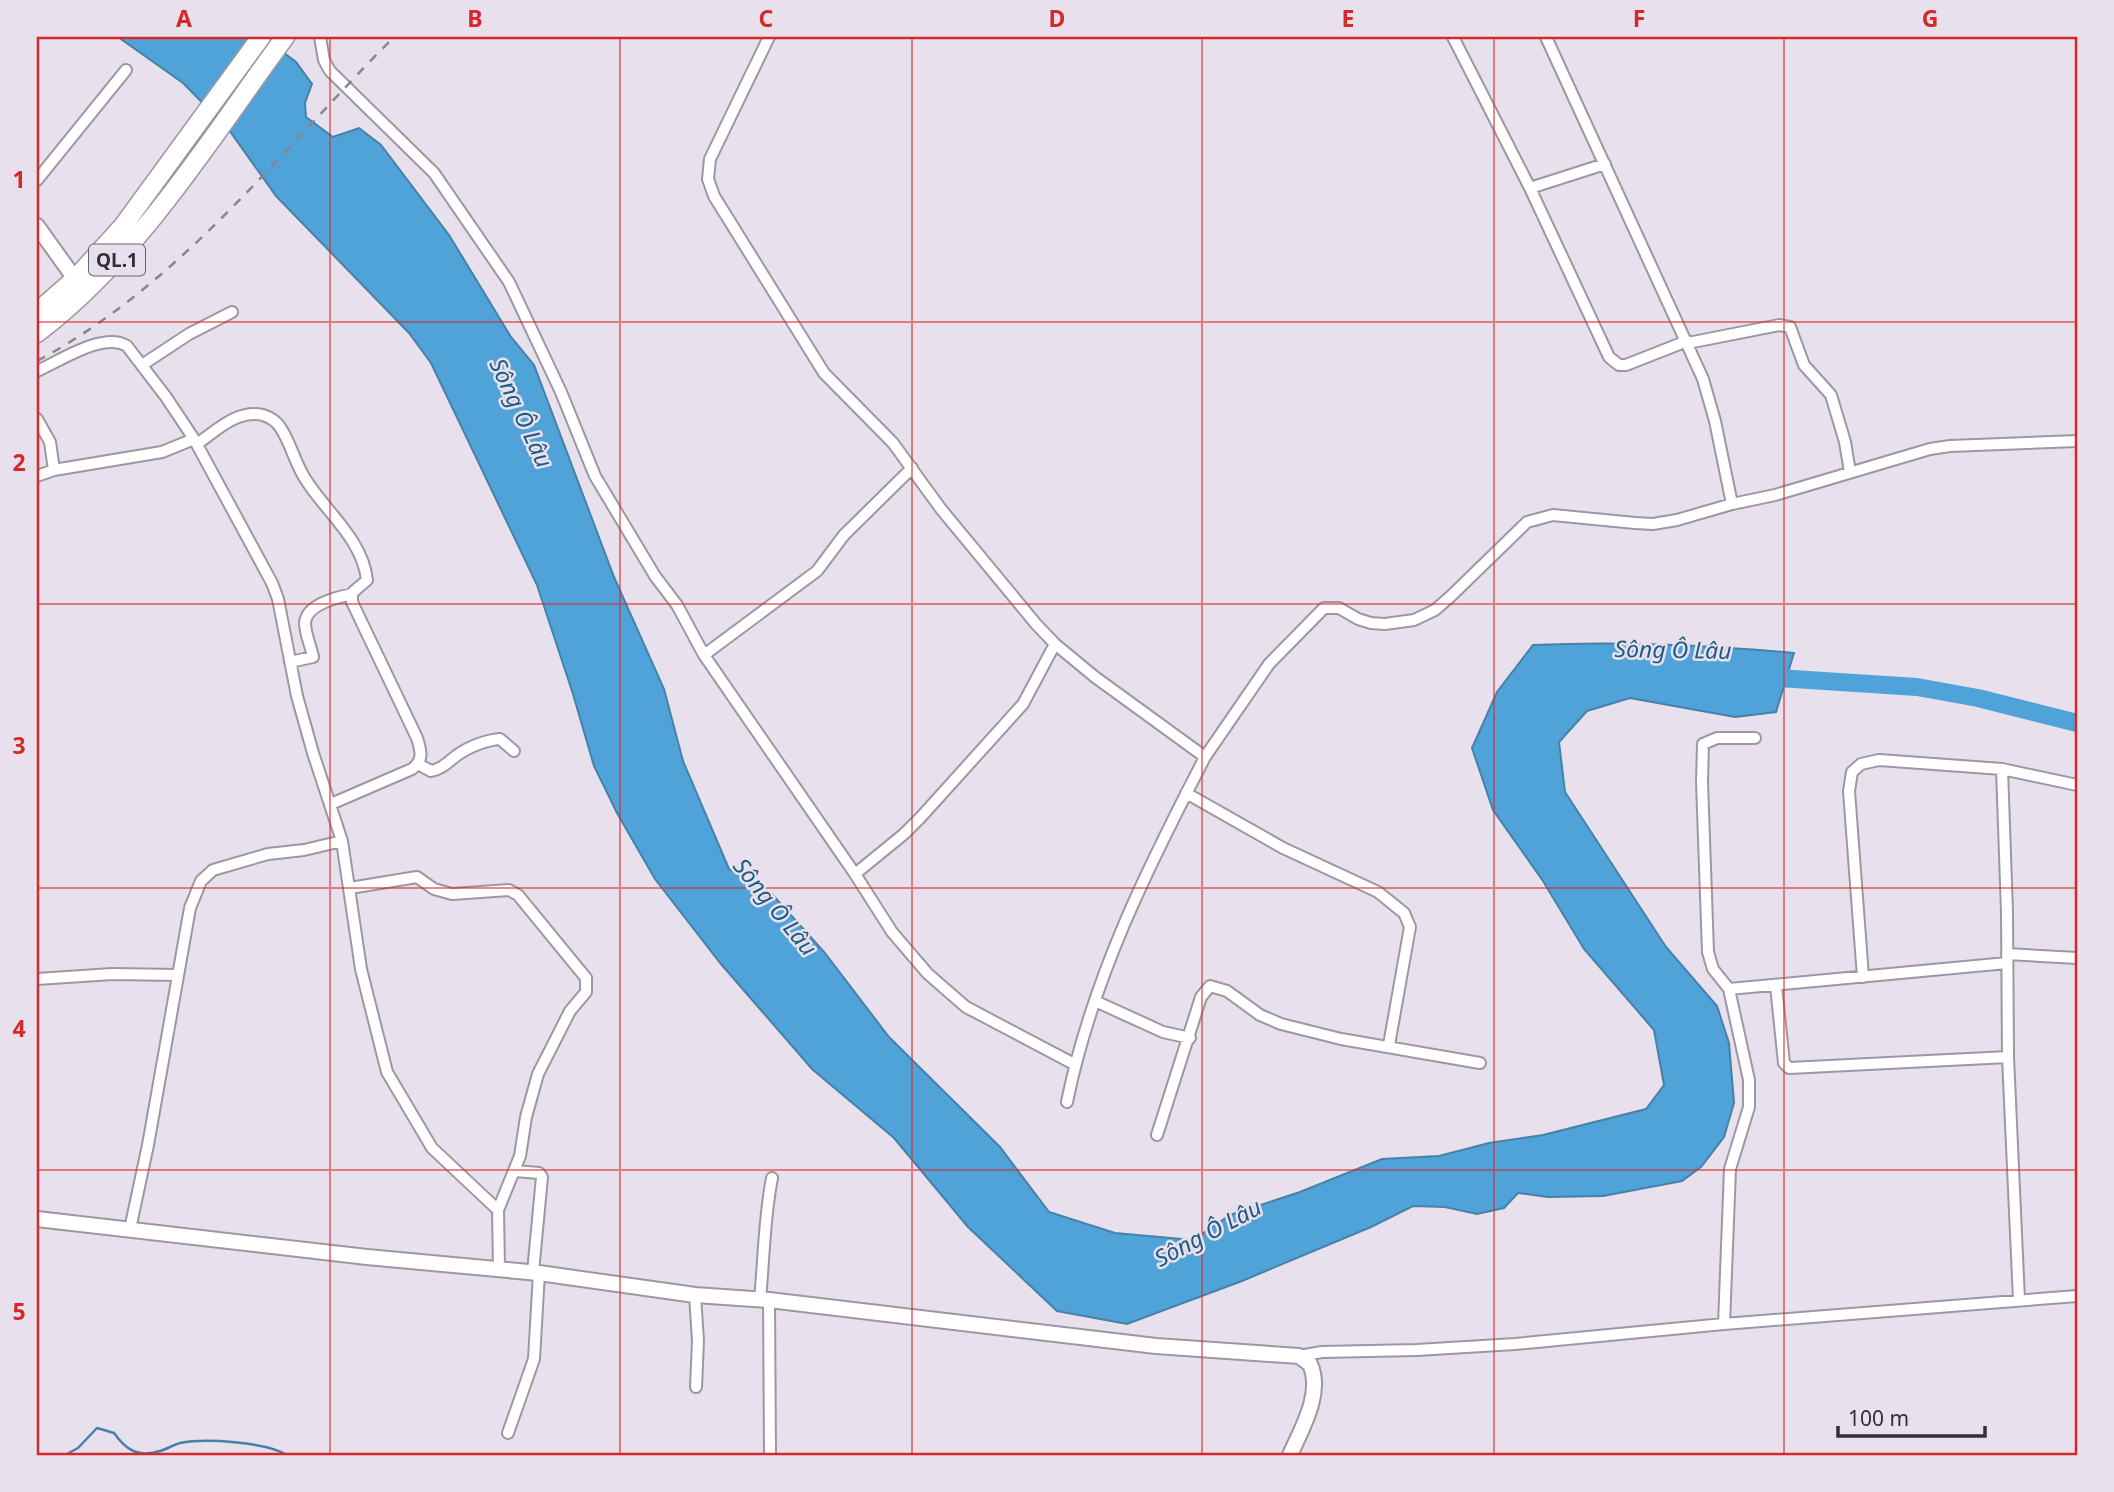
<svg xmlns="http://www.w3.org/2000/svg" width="2114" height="1492" viewBox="0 0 2114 1492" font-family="'Noto Sans',sans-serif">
<rect width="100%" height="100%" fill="#e8e1ed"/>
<path fill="#50a3d9" stroke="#4780a8" stroke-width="2" d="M118,37H263L296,62L312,84L305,103L306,117L333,137L359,128L381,145L449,235L511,337L534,365L614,577L664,689L683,761L729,869L772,894L824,952L889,1037L1000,1147L1049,1212L1115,1233L1193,1240L1230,1215L1300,1192L1382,1159L1439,1156L1489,1143L1543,1135L1646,1109L1664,1085L1654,1030L1584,949L1543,881L1493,810L1472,748L1497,692L1533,645C1621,641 1707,645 1794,653L1776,712L1735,717L1630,698L1587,711L1559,742L1565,792L1666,947L1717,1006L1729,1043L1734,1103L1724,1137L1701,1167L1682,1181L1603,1196L1548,1197L1518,1193L1504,1208L1477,1214L1445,1207L1413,1206L1371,1227L1242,1281L1127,1324L1057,1311L968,1227L894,1138L812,1069L721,964L655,879L617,813L594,766L573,694L537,585L431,363L409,333L276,196L229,130L183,83Z"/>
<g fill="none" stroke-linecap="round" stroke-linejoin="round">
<path stroke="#4780a8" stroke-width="2.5" d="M65,1455L78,1448L97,1428L114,1433C126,1450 138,1458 160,1451C167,1449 173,1445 180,1443C205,1438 266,1442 287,1455"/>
<path stroke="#50a3d9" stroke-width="18" d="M1763,677L1917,687L1978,698L2077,723"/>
<defs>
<path id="minor" d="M320,37L324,60L330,71L434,173L509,282L561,392L595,476L655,576L677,605L704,655L855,874L892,932L928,974L966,1007L1074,1064
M769,37L710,159L708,179L714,196L824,373L893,443L941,509L1036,624L1055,644L1095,677L1205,757L1269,664L1324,608H1339L1358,619L1371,623L1385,624L1414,620L1435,610L1451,596L1527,522L1553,515L1635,523L1653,524L1677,520L1732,504L1775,495L1930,449L1950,446L2077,441
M1453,37L1530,188L1609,357L1619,365H1626L1687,341
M1546,37L1703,379L1715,421L1732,504
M37,180L126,70
M1530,188L1605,164
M1688,343L1779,325L1790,327L1804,365L1831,395L1845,442L1850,472
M142,365L189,334L232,312
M37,371C60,361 104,331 127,346L166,397L194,439L272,583L278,599L297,696L313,753L342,841L361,969L387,1072L432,1148L498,1210L499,1269
M37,419L50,442L54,470
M197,444C216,431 237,409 263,415C269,417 276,421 280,427C291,443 295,464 306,480C326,512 363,540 367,580L352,593V602L417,738C421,751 424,760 412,769L331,804
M37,476L54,470L162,452L194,439
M704,655L817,571L844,535L912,468
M290,662L313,657C311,646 305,634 305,623C306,604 338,597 352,594
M1755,738H1717L1703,744L1702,782L1708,952L1713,969L1729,989L2007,963
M418,764L431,771C443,768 447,763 456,756C468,747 486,740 500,739L514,751
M2002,769L2007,912L2008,1057L2019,1300
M1186,793L1283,848L1378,892L1404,913L1410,927L1389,1045
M855,874L904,834L921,817L1023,704L1055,644
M350,888L417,877L434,889L452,894L509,890L518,895L586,978V992L570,1011L538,1074L526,1117L520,1156L498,1210
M2007,954L2077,958
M1863,977L1849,791L1852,772L1861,764L1879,760L2002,769L2077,785
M37,979L112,974L178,975
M1776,986L1784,1063L1789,1068L2008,1057
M1095,1001L1163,1032L1190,1038
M1067,1102C1092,979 1148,867 1205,757
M1157,1135L1201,997L1210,986L1227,991L1260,1015L1281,1024L1341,1039L1480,1063
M515,1171L539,1173L542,1177L533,1272
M130,1229L148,1145L190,908L201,881L213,870L268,854L304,850L342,841
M695,1295L698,1341L696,1387
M760,1299C764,1259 764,1218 772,1178
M769,1300L770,1455
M1724,1324L1730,1169L1749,1107V1080L1729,989
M1299,1356L1322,1352L1417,1350L1515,1344L1724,1324L2077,1296
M508,1433L534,1359L539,1273"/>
<path id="secondary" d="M37,226L75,279
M37,1219L367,1257L539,1273L695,1295L769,1300L1156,1346L1299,1356L1310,1364C1323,1393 1302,1428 1290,1455"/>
<path id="trunk" d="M37,312L75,279L123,226L261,37
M37,333C139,256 210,139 285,37"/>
</defs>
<use href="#minor" stroke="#9e97a2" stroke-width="14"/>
<use href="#secondary" stroke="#9e97a2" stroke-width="18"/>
<use href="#trunk" stroke="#9e97a2" stroke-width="21"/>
<use href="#minor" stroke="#fff" stroke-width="10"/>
<use href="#secondary" stroke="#fff" stroke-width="14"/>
<use href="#trunk" stroke="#fff" stroke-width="18"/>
<path stroke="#8a858d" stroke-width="2.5" stroke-dasharray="9 9" stroke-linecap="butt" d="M37,361C181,284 281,150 394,37"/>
</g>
<path fill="none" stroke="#d62828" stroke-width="2" stroke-opacity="0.55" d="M330,37V1455M620,37V1455M912,37V1455M1202,37V1455M1494,37V1455M1784,37V1455M37,322H2077M37,604H2077M37,888H2077M37,1170H2077"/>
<g text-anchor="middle" stroke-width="5" stroke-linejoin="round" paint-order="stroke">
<rect fill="#e8e1ed" stroke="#69656c" stroke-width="2" x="89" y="244.5" width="56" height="31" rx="5"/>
<g font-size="19" font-weight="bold" fill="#323034">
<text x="117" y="267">QL.1</text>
</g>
<g font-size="23" font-style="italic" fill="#1e5a80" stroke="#e8e1ed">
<text transform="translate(521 413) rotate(65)" y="8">Sông Ô Lâu</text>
<text transform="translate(1673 650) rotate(1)" y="8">Sông Ô Lâu</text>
<text transform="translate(775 907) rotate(51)" y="8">Sông Ô Lâu</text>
<text transform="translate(1208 1233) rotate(-28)" y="8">Sông Ô Lâu</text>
</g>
</g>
<rect width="2114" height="1492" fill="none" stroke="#e8e1ed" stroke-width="77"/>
<path d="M1838 1426v10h147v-10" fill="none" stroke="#323034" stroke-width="3.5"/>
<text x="1848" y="1426" font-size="21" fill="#323034" stroke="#e8e1ed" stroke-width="5" paint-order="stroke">100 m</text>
<rect x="38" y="38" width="2038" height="1416" fill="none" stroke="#d62828" stroke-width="2.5"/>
<g font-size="23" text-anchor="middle" font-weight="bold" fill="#d62828">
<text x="184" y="27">A</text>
<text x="475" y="27">B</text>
<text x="766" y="27">C</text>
<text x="1057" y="27">D</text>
<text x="1348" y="27">E</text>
<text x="1639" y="27">F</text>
<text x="1930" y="27">G</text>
<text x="19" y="188">1</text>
<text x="19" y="471">2</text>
<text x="19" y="754">3</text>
<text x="19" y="1037">4</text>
<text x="19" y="1320">5</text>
</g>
</svg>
